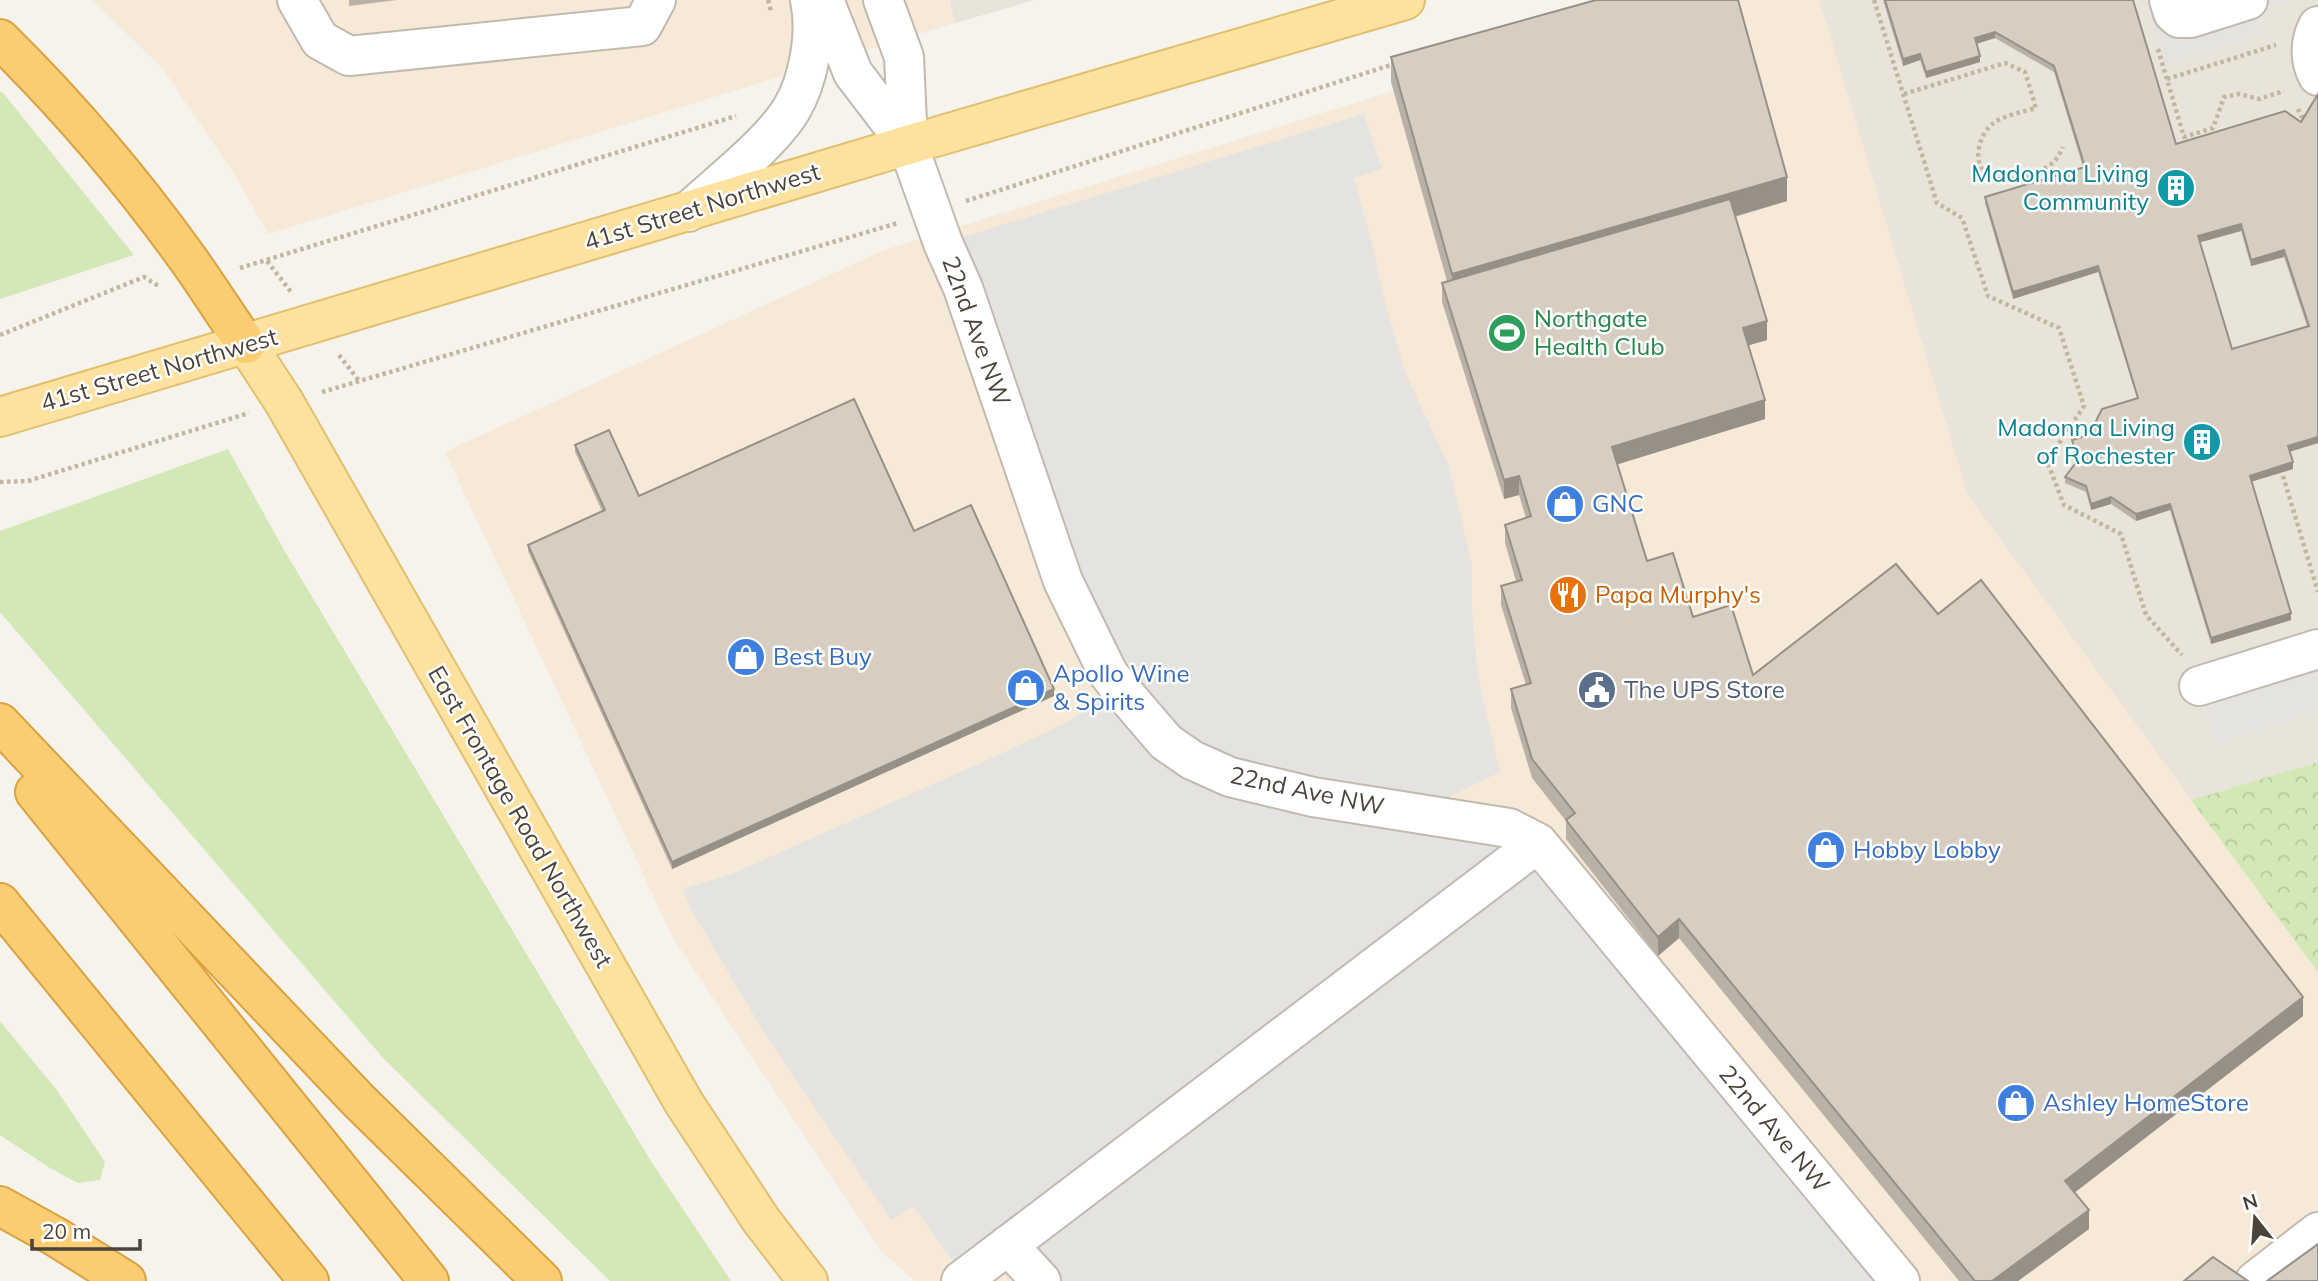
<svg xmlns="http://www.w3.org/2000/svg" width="2318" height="1281" viewBox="0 0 2318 1281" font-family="Mulish,sans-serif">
<defs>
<pattern id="park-crowns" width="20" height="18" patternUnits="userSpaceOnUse" patternTransform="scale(1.75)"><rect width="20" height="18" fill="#d2e8b6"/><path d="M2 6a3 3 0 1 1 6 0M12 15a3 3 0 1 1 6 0" fill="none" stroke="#b6c89d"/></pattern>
</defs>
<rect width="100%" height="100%" fill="#f5f3ec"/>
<path fill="#e9e4da" d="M949,0H1035L955,23Z
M1819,0H2318V762L2191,800L1967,494Z"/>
<path fill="#f6e9d8" d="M92,0H948L955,23L268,234L240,183L163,69Z
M1685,0H1819L1967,494L2318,972V1281H915L881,1251L672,936L445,452L884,250Z"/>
<path fill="#d2e8b6" d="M0,91L4,94L134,255L0,299Z
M228,449L284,550L652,1163L731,1281H610L384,1059L0,612V531Z
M0,1021L56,1089L105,1162L100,1180L78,1183L50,1168L0,1135Z"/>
<path fill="url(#park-crowns)" d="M2318,762V972L2191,800Z"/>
<path fill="#e4e3e0" d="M2207,0H2290L2255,11L2262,34L2167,64L2156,28L2210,12Z
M1364,114L1382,169L1354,178L1373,247L1383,295L1405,372L1449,466L1472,565V611L1478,677L1500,772L1417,813L1509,828L1900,1281H1041L1008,1245L965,1278L913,1206L891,1220L762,1029L692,911L683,889L732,874L1005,752L1071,720L1117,685L943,243Z
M2318,649V711L2217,743L2199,686Z"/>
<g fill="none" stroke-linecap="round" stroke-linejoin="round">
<defs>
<path id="minor" d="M297,0L320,40L349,56L642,26L656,0
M824,0L853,73L908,145
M883,0L904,57L908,145L943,243L963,288L1063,581L1108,673L1117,685L1166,742L1192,760L1230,777L1313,797L1509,828L1538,843L1900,1281
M2169,0L2173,13L2179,18H2191L2248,0
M2318,26C2310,41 2309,60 2318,76
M688,212C718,184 770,144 791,110C809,80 817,34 810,0
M2199,686L2318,649
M1008,1245L1041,1281
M961,1281L1538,843
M2255,1281L2318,1232"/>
<path id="major" d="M246,344L284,402L684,1103L761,1220L808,1281
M0,417L908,145L1405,0"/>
<path id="highway" d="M0,39C69,107 132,181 188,259C208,287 226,316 246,344
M0,723L358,1100L542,1281
M35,792L429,1281
M0,903L309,1281
M0,1206L56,1237L126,1281"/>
</defs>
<use href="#minor" stroke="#c1baae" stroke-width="42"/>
<use href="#major" stroke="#e2bf6e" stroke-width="42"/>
<use href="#highway" stroke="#daa241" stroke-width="42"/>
<path stroke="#c2b6a0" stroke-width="4.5" stroke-dasharray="3.5 3.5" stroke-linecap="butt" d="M768,0L771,11
M1874,0L1937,203L1962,218L1988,296L2059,328L2084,406L2047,461L2064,505L2121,534L2146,615L2182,655
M2158,49L2184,137L2213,128L2224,97L2239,94L2259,99L2284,91
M2167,79L2276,45
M1904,94L2005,63L2025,72L2036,108C2023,112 2006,115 1995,122C1980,132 1971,160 1986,174C2000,187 2038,175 2051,164C2057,160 2060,153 2063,147
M2298,109L2301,116L2318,126
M966,201L1394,64
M267,261L291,292
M240,268L736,116
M0,335L144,277L160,287
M339,355L360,382
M322,392L898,223
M2283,476L2318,592
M0,482L28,481L249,413"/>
<use href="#minor" stroke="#fff" stroke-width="38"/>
<use href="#major" stroke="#fce19f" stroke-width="38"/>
<use href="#highway" stroke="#facd72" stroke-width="38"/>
</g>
<path fill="#b9b1a6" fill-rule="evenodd" d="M349,0H397L349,6Z
M1883,0H2133L2176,144L2301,122L2318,94V443L2290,452L2293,469L2251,482L2291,620L2211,644L2170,510L2136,521L2111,504L2091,510L2086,492L2065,483V477L2076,462L2072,447V440L2089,435L2137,398L2098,272L2013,299L1985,203V197L2083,167L2054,72L1995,38L1977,44L1980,62L1926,78L1920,60L1903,66ZM2241,231L2251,266L2284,257L2307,326L2232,349L2199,242Z
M1391,57L1787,201L1735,217L1767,340L1748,345L1765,419L1618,464L1647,561L1693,617L1753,675L1938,614L2303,1016L2074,1193L2089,1229L2018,1281H1959L1679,938L1658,956L1566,839V821L1532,778L1511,708V689L1526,685L1501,605V586L1516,581L1505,543V525L1526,518L1519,495L1504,499L1442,302V283L1447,281L1391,82Z
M575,445L639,496L914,531L1054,696L672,869L528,551V545L602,511L575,452Z"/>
<path fill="#969087" d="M1995,32V38L1975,44V38Z
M1920,54V60L1903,66V59Z
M1980,56V62L1926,78V72Z
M1787,177V201L1452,298V274Z
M2241,224V231L2198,243V236Z
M2284,250V257L2251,266V260Z
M2098,266V272L2013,299V292Z
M1767,321V340L1743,347V328Z
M1765,400V419L1612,466V447Z
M2318,437V443L2288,452V446Z
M2293,462V469L2250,482V476Z
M1519,476V495L1504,499V480Z
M2111,497V504L2091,510V504Z
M2170,504V510L2136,521V514Z
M2291,613V620L2211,644V638Z
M1054,689V696L672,869V862Z
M1679,919V938L1658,956V937Z
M2303,997V1016L2065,1200V1181Z
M2089,1210V1229L2018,1281H1992Z"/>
<path fill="#d7cec1" stroke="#969087" stroke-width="2" fill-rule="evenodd" d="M1596,0H1738L1787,177L1452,274L1391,57Z
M1885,0H2133L2176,144L2285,111L2301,122L2318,94V437L2288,446L2293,462L2250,476L2291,613L2211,638L2170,504L2136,514L2111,497L2091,504L2086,486L2065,477L2078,460L2072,440L2089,435L2102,409L2138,398L2098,266L2013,292L1985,197L2085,167L2054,66L1995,32L1975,38L1980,56L1926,72L1920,54L1903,59ZM2241,224L2251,260L2284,250L2309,326L2232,349L2198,236Z
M1730,199L1767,321L1743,328L1765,400L1612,447L1647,561L1673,553L1693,617L1731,605L1753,675L1896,564L1938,614L1981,580L2303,997L2065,1181L2089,1210L1992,1281H1975L1679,919L1658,937L1566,820L1575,813L1532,759L1511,689L1531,683L1501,586L1522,580L1505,525L1531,516L1519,476L1504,480L1442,283Z
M854,399L914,531L971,505L1054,689L672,862L528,545L605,510L575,445L609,430L639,496Z
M2318,1244V1281H2267Z
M2213,1257L2248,1281H2184Z"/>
<defs>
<symbol id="building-disc" viewBox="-11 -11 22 22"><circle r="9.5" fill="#0f9aa8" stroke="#fff"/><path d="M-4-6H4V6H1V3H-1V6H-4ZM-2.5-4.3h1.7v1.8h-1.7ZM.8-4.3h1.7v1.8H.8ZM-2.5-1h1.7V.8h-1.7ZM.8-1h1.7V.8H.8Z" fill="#fff"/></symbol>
<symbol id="stadium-disc" viewBox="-11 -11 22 22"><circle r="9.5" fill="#2e9e5b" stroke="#fff"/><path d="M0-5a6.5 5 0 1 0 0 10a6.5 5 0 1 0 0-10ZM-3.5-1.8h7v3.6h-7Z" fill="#fff"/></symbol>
<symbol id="shop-disc" viewBox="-11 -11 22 22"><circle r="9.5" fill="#3f7fe0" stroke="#fff"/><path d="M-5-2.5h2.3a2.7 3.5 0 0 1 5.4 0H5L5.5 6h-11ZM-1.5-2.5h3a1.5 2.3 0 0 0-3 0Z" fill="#fff"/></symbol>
<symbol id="restaurant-disc" viewBox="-11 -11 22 22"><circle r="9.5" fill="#e8710a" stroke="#fff"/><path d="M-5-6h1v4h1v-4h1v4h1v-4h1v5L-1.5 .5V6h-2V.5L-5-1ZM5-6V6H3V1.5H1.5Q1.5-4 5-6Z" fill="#fff"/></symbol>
<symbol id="civic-disc" viewBox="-11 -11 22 22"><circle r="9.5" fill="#5c6f8a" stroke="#fff"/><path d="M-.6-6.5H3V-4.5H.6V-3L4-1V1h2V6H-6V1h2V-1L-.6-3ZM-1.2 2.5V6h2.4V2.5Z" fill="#fff"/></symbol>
</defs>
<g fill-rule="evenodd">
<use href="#building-disc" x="2154" y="166" width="44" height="44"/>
<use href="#stadium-disc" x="1485" y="311" width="44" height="44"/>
<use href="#building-disc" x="2180" y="420" width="44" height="44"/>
<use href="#shop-disc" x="1543" y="482" width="44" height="44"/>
<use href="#restaurant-disc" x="1546" y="573" width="44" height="44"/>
<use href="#shop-disc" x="724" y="635" width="44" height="44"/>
<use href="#shop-disc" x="1004" y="666" width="44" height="44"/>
<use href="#civic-disc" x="1575" y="668" width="44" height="44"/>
<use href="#shop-disc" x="1804" y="828" width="44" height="44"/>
<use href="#shop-disc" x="1994" y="1081" width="44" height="44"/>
</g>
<g text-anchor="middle" stroke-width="5" stroke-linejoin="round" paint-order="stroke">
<g font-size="24" fill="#0d838f" stroke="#fff" text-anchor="end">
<text x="2149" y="182">Madonna Living<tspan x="2149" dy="28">Community</tspan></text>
<text x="2175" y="436">Madonna Living<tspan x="2175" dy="28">of Rochester</tspan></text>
</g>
<g font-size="24" fill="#4a4339" stroke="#fff">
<text transform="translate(702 207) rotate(-17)" y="8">41st Street Northwest</text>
<text transform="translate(976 331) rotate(70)" y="8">22nd Ave NW</text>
<text transform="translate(159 370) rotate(-16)" y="8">41st Street Northwest</text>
<text transform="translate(1307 791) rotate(12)" y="8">22nd Ave NW</text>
<text transform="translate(520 817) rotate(60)" y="8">East Frontage Road Northwest</text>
<text transform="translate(1774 1129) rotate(50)" y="8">22nd Ave NW</text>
</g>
<g font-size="24" fill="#27864d" stroke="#fff" text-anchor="start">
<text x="1534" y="327">Northgate<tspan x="1534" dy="28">Health Club</tspan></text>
</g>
<g font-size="24" fill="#366cbe" stroke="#fff" text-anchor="start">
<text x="1592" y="512">GNC</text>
<text x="773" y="665">Best Buy</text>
<text x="1053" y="682">Apollo Wine<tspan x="1053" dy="28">&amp; Spirits</tspan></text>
<text x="1853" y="858">Hobby Lobby</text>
<text x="2043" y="1111">Ashley HomeStore</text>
</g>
<g font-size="24" fill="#c56008" stroke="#fff" text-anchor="start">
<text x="1595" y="603">Papa Murphy's</text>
</g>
<g font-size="24" fill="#4e5e75" stroke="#fff" text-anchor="start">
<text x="1624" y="698">The UPS Store</text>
</g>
</g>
<g transform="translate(2255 1218) rotate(343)" stroke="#ffffff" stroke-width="5" paint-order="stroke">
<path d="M0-5L12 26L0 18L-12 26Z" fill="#4a4339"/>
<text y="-10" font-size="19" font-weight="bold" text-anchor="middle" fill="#4a4339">N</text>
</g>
<path d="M32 1239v10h108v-10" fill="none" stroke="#4a4339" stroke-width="3.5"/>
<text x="42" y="1239" font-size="21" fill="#4a4339" stroke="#ffffff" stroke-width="5" paint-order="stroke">20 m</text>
</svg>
